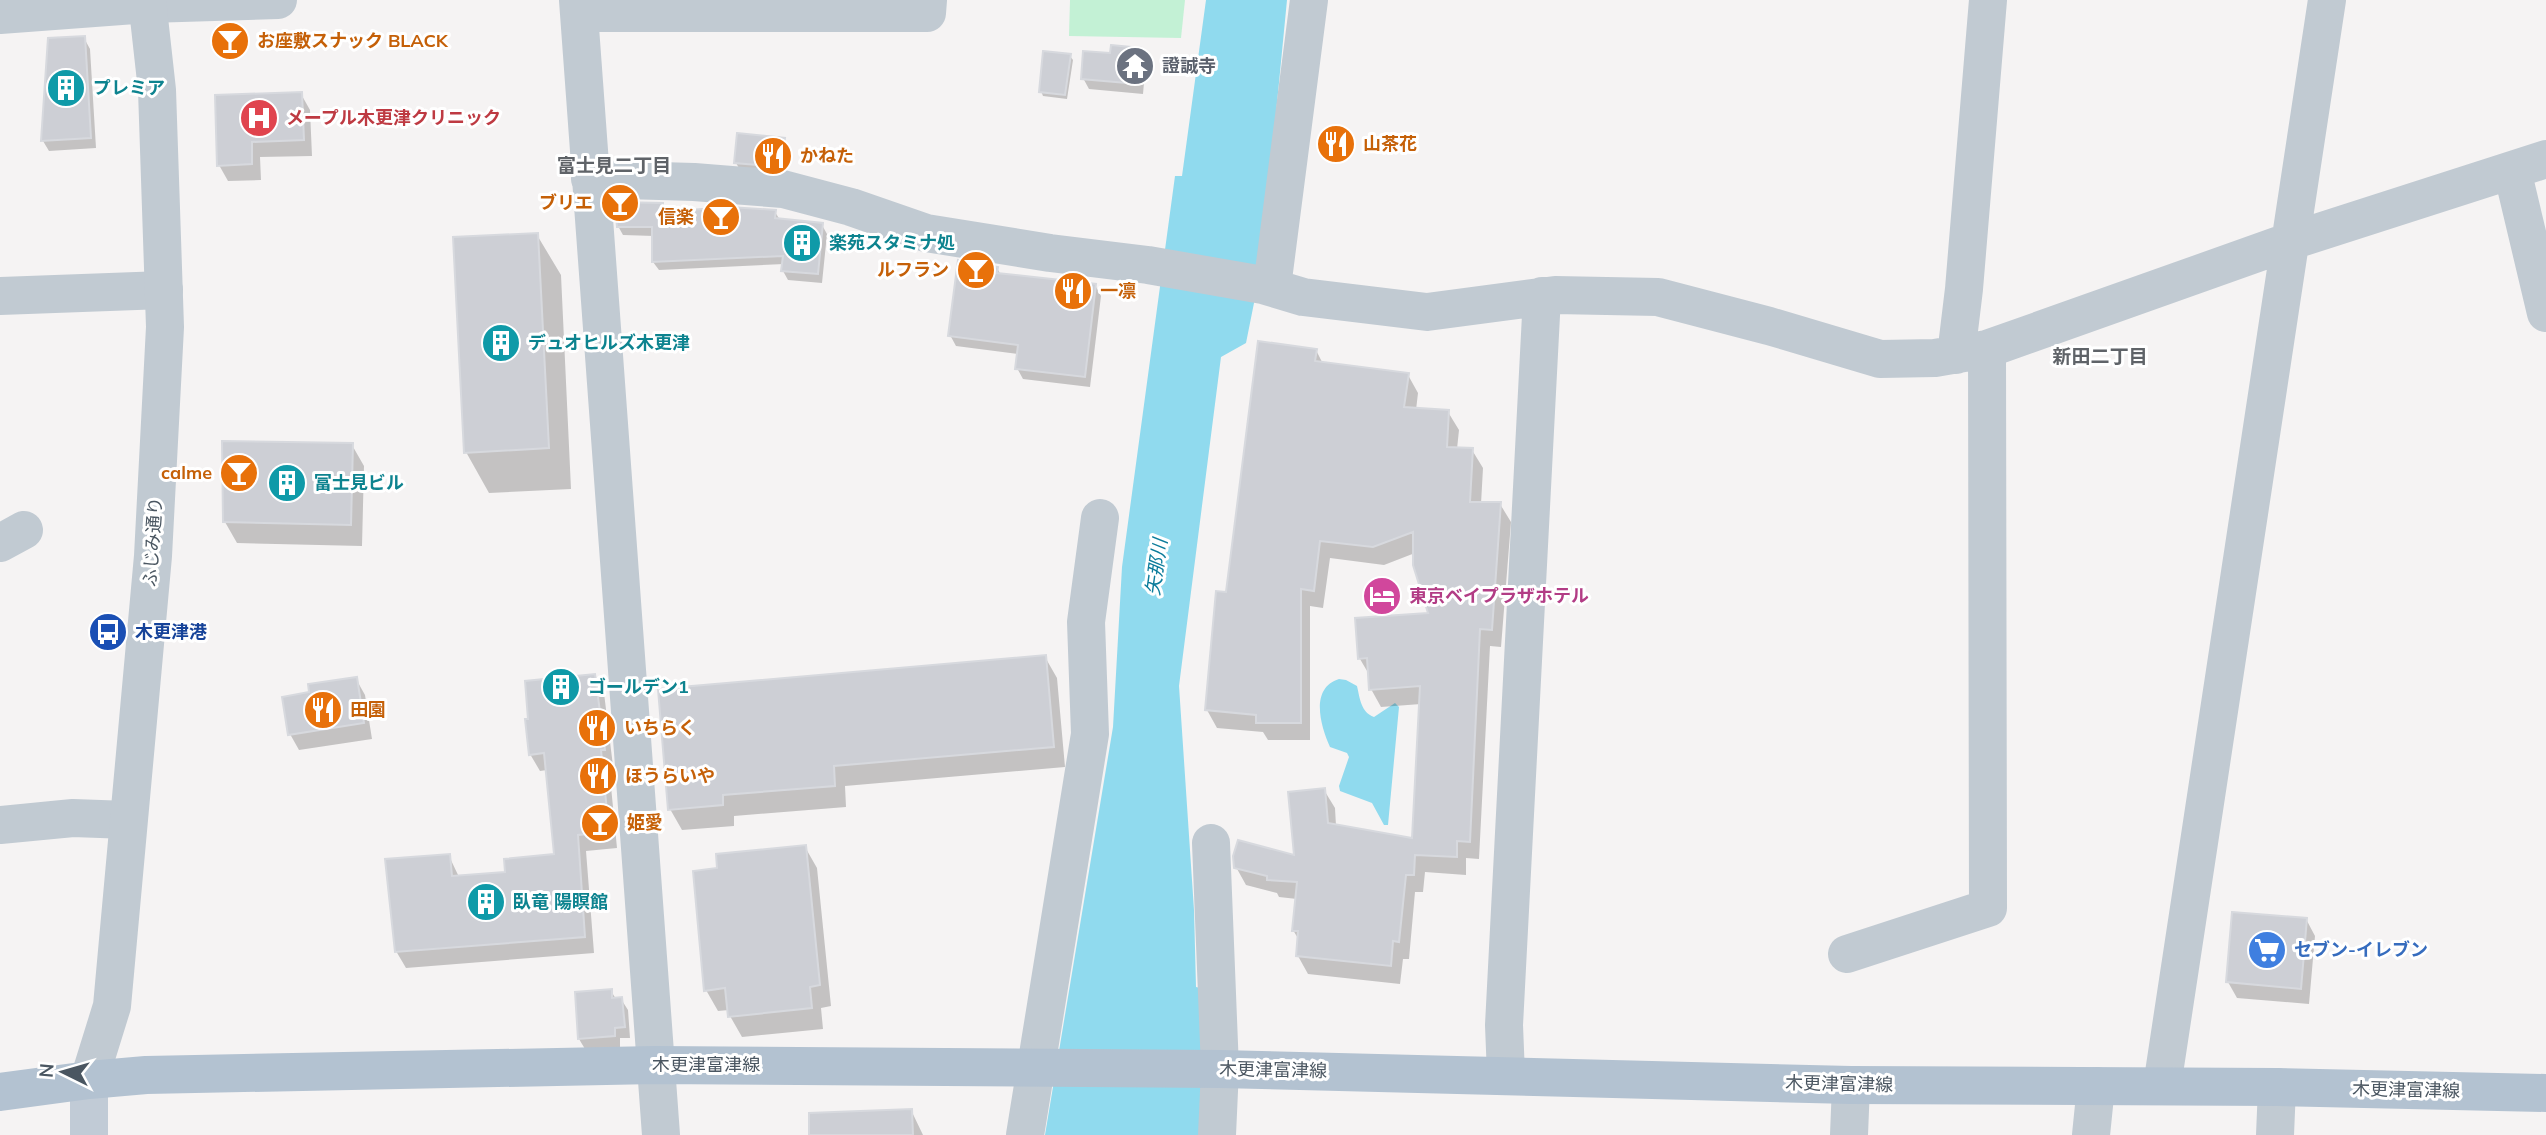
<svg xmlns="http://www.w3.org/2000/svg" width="2546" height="1135" viewBox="0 0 2546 1135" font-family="Mulish,'Noto Sans JP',sans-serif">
<rect width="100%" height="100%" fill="#f5f3f3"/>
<path fill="#c3f1d5" d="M1070,0H1185L1181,38L1069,36Z"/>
<path fill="#90daee" d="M1206,0H1287L1261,268L1246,343L1221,357L1179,686L1194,910L1196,987L1205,989L1203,1135H1045L1113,727L1122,567L1175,176H1182Z
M1339,679L1346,680L1357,686C1360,699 1361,712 1374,717L1395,703L1399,707L1388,825H1384L1372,803L1340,791L1339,786L1349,757L1347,753L1330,747C1320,725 1310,688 1339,679Z"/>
<path fill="#0003" d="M84,38L90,49L96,148L49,151L43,141Z
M1140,50L1146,60L1143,94L1089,89L1083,78L1112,55Z
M1070,56L1073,60L1067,99L1043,96L1041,91Z
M301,94L310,110L312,156L260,157L261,180L228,181L219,165Z
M783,140L790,151L786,177L742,173L736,163Z
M662,205L667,214L775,212L780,220L822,225L827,234L822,283L788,280L783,271L784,264L659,270L653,262L654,236L623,235L618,226Z
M537,235L561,275L571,489L489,493L466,452Z
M997,268L1001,275L1095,285L1101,296L1090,387L1023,379L1017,368L1018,354L956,346L950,335Z
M1316,350L1323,364L1408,375L1418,393L1416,410L1448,412L1459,430L1457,449L1472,450L1483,468L1481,504H1500L1511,522L1501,647L1490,646L1479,859L1466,858V875L1425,872L1423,892H1415L1409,959H1403L1400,984L1308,974L1298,956L1299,940L1293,930L1297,899L1279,897L1277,893L1246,885L1236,867L1296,858L1324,790L1335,808L1336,826L1414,840L1421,704L1381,707L1371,689L1370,676L1360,659L1431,615L1415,553L1384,565L1330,558L1323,608L1310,606V740H1268L1263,732L1217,728L1207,710L1227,594Z
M352,445L364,466L362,546L237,543L225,522Z
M1045,657L1057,678L1065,767L845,786L846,807L734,816V826L682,830L670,809Z
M594,676L604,693L613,766H609L617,848L586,851L594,953L406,968L396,951L449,856L459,877L507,873L556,856L547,770L540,771L530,754Z
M356,679L365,695L372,739L299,750L290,734L310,694Z
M805,847L817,868L831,1006L821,1008L823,1029L742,1037L730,1016L729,1010L718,1011L706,990L719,870Z
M2306,919L2315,936L2309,1004L2237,998L2228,982Z
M611,991L616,999H621L628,1010L630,1038H620V1047L585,1049L579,1039Z
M911,1110L923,1135H849Z"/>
<path fill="#cdcfd5" stroke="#d7d9de" stroke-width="2" d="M85,36L91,138L41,141L48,38Z
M1111,45L1141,48L1138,84L1081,79L1083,51L1110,53Z
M1043,51L1071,54L1065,95L1039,92Z
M302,92L304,140L252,142V164L217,166L215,95Z
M737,133L785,138L781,167L734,163Z
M615,202L663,203V212L729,207L776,210L775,218L823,223L818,274L781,271L783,256L652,262V227H617Z
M538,233L549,448L464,453L453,237Z
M958,260L998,267L997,273L1096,284L1085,377L1015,369L1018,345L948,336Z
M1258,341L1317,349L1315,361L1409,373L1404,407L1449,410L1447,447L1473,448L1470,502H1501L1492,630L1480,629L1470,842L1457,841V857L1415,855L1414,875H1406L1399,942L1393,941L1391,966L1296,956L1298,931H1292L1297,882L1267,880V876L1234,868L1233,856L1238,840L1294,855L1288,792L1325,788L1328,823L1412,838L1420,686L1369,690L1367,658L1358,659L1355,618L1428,613L1413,565V532L1373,547L1320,541L1314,591L1301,589V723H1256V715L1205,710L1216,591L1226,592Z
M222,441L353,443L351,525L223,522Z
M1046,655L1054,747L834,766L835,786L723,795V805L668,810L658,689Z
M595,674L605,750H601L609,832L578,835L585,937L395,952L385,859L450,854L452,876L505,872L504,859L554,854L544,753L529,755L525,719H528L525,681Z
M357,677L364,723L288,735L282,697L309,692L308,684Z
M806,845L820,985L810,987L812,1008L728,1017L725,988L704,991L693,871L717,868L716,854Z
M2232,912L2307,918L2301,989L2226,982Z
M612,989V998L622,997L625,1027L615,1028V1036L578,1039L575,992Z
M912,1109L913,1135H809V1113Z"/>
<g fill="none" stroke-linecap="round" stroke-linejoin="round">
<path stroke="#c1cad2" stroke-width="38" d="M578,0L661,1135
M148,4L278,0
M579,13H927L928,0
M2512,170L2546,313
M590,179L694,182L783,189L851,207L926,233L1050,253L1148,265L1263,285L1303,297L1427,312L1555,295L1658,297L1769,326L1880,359L1935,358L1987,349L2291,241L2546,159
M1272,287L1309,0
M0,296L164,290
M1956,355L1964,289L1988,0
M0,543L24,530
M0,825L73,818L128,820
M1211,843L1220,1069L1217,1135
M1847,954L1988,908L1987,349
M1506,1075L1504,1025L1542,296
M2162,1086L2327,0
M1025,1135L1090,734L1086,622L1100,518
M2091,1135L2096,1086
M2275,1135L2277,1087"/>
<path stroke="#c1cad2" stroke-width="38" d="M0,15L148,4
M89,1080L112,1006L153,556L165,327L157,90L147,0
M1849,1135L1851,1085"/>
<path stroke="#c1cbd6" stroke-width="38" d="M89,1135V1080"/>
<path stroke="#b3c2d1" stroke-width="38" d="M0,1092L89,1080L146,1075L655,1065L1220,1069L1851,1085L2277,1087L2546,1093"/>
</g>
<defs>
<symbol id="bar-disc" viewBox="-11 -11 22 22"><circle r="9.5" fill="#e8710a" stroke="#fff"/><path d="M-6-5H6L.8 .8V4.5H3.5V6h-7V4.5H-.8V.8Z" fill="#fff"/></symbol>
<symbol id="temple-disc" viewBox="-11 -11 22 22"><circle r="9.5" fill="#6b7280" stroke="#fff"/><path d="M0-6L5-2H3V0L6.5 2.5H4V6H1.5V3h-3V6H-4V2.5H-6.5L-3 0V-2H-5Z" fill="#fff"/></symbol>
<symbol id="building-disc" viewBox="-11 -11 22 22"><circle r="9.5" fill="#0f9aa8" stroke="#fff"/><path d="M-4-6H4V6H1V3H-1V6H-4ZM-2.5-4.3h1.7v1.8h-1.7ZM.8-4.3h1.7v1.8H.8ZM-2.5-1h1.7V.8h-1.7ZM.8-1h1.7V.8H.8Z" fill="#fff"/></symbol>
<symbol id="hospital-disc" viewBox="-11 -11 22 22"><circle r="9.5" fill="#e0444e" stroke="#fff"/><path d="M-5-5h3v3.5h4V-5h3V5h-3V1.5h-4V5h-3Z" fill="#fff"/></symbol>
<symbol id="restaurant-disc" viewBox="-11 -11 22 22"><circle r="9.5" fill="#e8710a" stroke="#fff"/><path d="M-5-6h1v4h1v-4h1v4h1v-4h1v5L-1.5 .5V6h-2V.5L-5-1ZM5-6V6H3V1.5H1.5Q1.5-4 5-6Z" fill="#fff"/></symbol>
<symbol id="hotel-disc" viewBox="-11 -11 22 22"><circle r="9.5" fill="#d1479c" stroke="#fff"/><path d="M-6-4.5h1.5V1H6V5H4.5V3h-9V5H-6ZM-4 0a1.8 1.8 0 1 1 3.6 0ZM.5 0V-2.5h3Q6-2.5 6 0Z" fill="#fff"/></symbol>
<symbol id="bus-disc" viewBox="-11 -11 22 22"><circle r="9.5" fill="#1a4fb4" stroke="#fff"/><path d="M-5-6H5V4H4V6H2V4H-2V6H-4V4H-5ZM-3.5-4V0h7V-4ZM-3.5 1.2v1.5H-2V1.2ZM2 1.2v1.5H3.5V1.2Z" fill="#fff"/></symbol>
<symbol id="supermarket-disc" viewBox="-11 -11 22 22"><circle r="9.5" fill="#3f7fe0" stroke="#fff"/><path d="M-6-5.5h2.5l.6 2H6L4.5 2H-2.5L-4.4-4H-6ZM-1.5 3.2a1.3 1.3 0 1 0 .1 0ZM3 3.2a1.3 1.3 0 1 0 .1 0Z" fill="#fff"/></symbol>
</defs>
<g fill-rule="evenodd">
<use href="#bar-disc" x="208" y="19" width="44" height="44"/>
<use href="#temple-disc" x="1113" y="44" width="44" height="44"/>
<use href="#building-disc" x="44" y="66" width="44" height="44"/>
<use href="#hospital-disc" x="237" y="96" width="44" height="44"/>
<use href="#restaurant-disc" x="1314" y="122" width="44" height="44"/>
<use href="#restaurant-disc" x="751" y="134" width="44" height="44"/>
<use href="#bar-disc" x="598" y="181" width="44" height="44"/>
<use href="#bar-disc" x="699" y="195" width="44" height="44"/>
<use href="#building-disc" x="780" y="221" width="44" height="44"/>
<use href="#bar-disc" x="954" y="248" width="44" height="44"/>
<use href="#restaurant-disc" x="1051" y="269" width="44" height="44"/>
<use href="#building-disc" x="479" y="321" width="44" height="44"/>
<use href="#bar-disc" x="217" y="451" width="44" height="44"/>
<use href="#building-disc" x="265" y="461" width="44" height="44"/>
<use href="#hotel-disc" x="1360" y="574" width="44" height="44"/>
<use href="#bus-disc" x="86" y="610" width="44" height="44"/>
<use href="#building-disc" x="539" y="665" width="44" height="44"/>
<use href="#restaurant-disc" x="301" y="688" width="44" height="44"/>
<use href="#restaurant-disc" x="575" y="706" width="44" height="44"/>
<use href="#restaurant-disc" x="576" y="754" width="44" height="44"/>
<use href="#bar-disc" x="578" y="801" width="44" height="44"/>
<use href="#building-disc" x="464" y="880" width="44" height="44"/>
<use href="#supermarket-disc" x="2245" y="928" width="44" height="44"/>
</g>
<g text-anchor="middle" stroke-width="6" stroke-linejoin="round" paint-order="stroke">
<g font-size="18" font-weight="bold" fill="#c56008" stroke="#fff" text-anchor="start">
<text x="257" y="47">お座敷スナック BLACK</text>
<text x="1363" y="150">山茶花</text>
<text x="800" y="162">かねた</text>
<text x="593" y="209" text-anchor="end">ブリエ</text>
<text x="694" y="223" text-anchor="end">信楽</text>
<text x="949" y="276" text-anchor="end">ルフラン</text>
<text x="1100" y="297">一凛</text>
<text x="212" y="479" text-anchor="end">calme</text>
<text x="350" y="716">田園</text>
<text x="624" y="734">いちらく</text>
<text x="625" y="782">ほうらいや</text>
<text x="627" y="829">姫愛</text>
</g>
<g font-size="18" font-weight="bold" fill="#5b616d" stroke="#fff" text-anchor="start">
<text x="1162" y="72">證誠寺</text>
</g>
<g font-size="18" font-weight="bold" fill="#0d838f" stroke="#fff" text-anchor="start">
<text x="93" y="94">プレミア</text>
<text x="829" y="249">楽苑スタミナ処</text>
<text x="528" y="349">デュオヒルズ木更津</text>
<text x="314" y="489">富士見ビル</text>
<text x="588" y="693">ゴールデン1</text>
<text x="513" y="908">臥竜 陽瞑館</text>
</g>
<g font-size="18" font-weight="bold" fill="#be3a42" stroke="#fff" text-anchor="start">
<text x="286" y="124">メープル木更津クリニック</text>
</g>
<g font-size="18" fill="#4a5661" stroke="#fff">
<text transform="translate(153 542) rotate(-86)" y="6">ふじみ通り</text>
<text x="706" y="1071">木更津富津線</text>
<text transform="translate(1273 1070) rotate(1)" y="6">木更津富津線</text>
<text transform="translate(1839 1084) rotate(1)" y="6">木更津富津線</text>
<text transform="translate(2406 1090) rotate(1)" y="6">木更津富津線</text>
</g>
<g font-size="18" font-weight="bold" fill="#b23c85" stroke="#fff" text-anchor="start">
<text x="1409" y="602">東京ベイプラザホテル</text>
</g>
<g font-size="18" font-weight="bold" fill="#164399" stroke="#fff" text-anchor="start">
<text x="135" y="638">木更津港</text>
</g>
<g font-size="18" font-weight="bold" fill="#366cbe" stroke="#fff" text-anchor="start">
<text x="2294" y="956">セブン-イレブン</text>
</g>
<g font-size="19" font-weight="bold" fill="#5f6368" stroke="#fff">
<text x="614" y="172">富士見二丁目</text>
<text x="2100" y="363">新田二丁目</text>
</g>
<g font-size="19" font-style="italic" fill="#0c7c9b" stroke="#fff">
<text transform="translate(1156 567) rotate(-82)" y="7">矢那川</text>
</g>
</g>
<g transform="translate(63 1072) rotate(275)" stroke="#ffffff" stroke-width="5" paint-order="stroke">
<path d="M0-5L12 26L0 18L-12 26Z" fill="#4a5661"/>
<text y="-10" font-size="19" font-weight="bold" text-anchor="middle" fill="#4a5661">N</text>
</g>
</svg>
